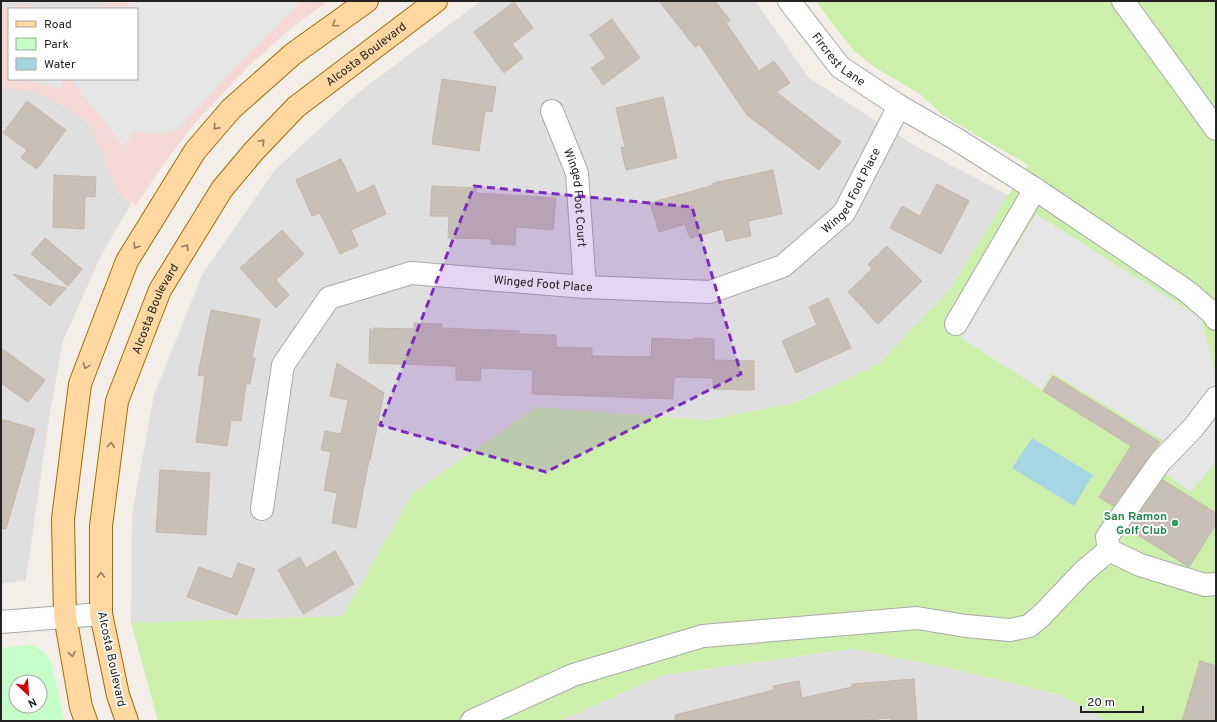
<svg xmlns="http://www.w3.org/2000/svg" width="1217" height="722" viewBox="0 0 1217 722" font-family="Overpass,sans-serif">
<rect width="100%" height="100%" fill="#f3efe8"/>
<path fill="#e0dfdf" d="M1,1H114L98,8H43L19,5L1,9Z
M481,1H755L809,78L915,146L1008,195L951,288L879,364L795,403L707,420L536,407L413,493L343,616L131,623L132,514L154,395L202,275L274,171L359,92Z
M1,88L34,92L62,105L89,124L119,194L131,203L99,260L63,341L49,418L26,580L1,584Z
M852,649L940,666L1061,695L1108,721H559L663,675Z"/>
<path fill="#f4d9d7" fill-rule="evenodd" d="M114,1H328L290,29L252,63L194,124L165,162L136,205L131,203L119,194L89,124L62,105L34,92L1,88V9L19,5L43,8H98ZM9,9H137V79H9Z"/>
<path fill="#ccf0ab" d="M816,1H1216V721H1108L1061,695L940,666L852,649L663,675L559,721H158L131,623L343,616L413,493L536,407L707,420L795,403L879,364L951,288L1008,195L1028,165L942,115L920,94L876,68L854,51L832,23Z"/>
<path fill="#c4fec9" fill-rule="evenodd" d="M32,645L43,651L50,660L57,686L64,721H1V648ZM16,682H40V706H16Z"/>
<path fill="#e6e6e6" d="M134,1H302L229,74L177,130L157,134L132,132L124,148L71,79H137V9H119Z
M20,79H63L61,89Z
M1036,214L1201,318L1216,374V461L1191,492L1149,463L1163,440L1052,373L1042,390L961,338Z"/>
<path fill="#a6d5e3" d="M1032,438L1093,475L1074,506L1012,468Z"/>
<path fill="#c8bfb7" stroke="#c6b6a9" d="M659,1H715L730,20L726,23L759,71L774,61L790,83L776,92L841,142L819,170L747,115L699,44L695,47Z
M514,2L533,28L512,44L523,58L504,73L474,32Z
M612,19L640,58L603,85L591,68L606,58L590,35Z
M442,79L496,87L492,112L485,111L479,151L432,144Z
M663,97L677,158L626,170L621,148L625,147L616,108Z
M27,101L66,130L37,169L21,158L27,150L3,133Z
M341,159L357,193L374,185L386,214L351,230L358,246L340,254L320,213L312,216L296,180Z
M773,170L782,214L748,221L751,236L726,241L723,229L690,238L685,224L659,232L650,203L714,185L713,183Z
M54,175L96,177L95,197L85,196L84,229L53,227Z
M937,184L969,201L941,254L890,228L902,206L920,216Z
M432,186L476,188V193L556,198L553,230L516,227L515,245L491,244L492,239L448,238L449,216H430Z
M282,230L304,254L276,280L289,295L276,308L240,268Z
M45,238L82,269L68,286L31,254Z
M887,246L922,281L878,324L848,292L872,269L868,264Z
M13,274L66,288L50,306Z
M828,298L851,348L796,373L782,341L817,325L809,307Z
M211,310L260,319L252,358H255L250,384H246L241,421L231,420L227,446L196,442L205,376L198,375Z
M414,323L442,324V328L519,331V334L556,335V347L592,348V356L651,357L652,338L694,340V338L714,339V360L754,361V390L713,389V378L674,377L673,399L532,394L533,370L481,368L480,381L456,380V366L369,363L370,328L376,334L373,328L414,329Z
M1,348L45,380L28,402L1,383Z
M337,363L384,393L370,460H369L356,528L332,523L337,493L324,490L331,452L321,450L325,431L341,434L348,400L330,396Z
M1053,376L1160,442L1113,506L1099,497L1131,446L1043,391Z
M1,419L35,429L6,529L1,528Z
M160,470L210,473L206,535L156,532Z
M1163,480L1216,513V524L1189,567L1128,529Z
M335,551L354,584L303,614L278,570L300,557L306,568Z
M238,563L255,569L237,615L187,597L199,567L232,579Z
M1200,661L1216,666V714L1214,721H1182Z
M914,679L917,721H891V718L854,721H675V715L774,690L773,686L799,681L802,698L852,687V684Z"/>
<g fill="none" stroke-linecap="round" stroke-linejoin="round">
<defs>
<g id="minor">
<path id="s1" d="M789,1L840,67L899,106L956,139L1035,189L1188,292L1212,313L1216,319"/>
<path d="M1123,1L1216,129"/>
<path id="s2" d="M552,111L577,173L585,287"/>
<path d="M956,324L1035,189"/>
<path d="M1216,398L1193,428L1160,462L1107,537L1109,550L1140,565L1205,585L1216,584"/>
<path id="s3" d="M262,509L283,365L329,298L411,273L585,287L710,292L783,266L844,213L899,106"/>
<path d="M1,622L101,614"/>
<path d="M472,721L573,675L703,636L917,618L966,626L1010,630L1029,626L1042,615L1083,572L1109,550"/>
</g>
<g id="major">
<path d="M86,721L81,707L65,616L63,519L80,384L127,261L195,151L231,109L293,54L367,1"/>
<path id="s4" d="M127,721L118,695L101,614V526L117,401L160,290L222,189L254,151L296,107L436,1"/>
</g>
</defs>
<use href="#minor" stroke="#a9a9a9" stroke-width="24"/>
<use href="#major" stroke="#a06d00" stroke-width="24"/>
<use href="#minor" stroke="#fff" stroke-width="22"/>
<use href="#major" stroke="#ffd8a1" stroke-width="22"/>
</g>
<defs><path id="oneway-chevron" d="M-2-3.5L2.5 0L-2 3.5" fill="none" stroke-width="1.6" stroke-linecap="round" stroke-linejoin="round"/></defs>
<g stroke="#907d62">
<use href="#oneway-chevron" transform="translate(335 24) rotate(145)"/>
<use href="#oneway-chevron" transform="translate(216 127) rotate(131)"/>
<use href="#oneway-chevron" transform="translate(262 142) rotate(-46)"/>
<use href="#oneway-chevron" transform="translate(136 246) rotate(122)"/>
<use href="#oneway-chevron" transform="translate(186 247) rotate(-58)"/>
<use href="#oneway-chevron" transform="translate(86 366) rotate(111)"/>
<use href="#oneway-chevron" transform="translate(111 445) rotate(-83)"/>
<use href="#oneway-chevron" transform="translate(101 575) rotate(-90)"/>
<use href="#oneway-chevron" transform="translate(72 654) rotate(80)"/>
</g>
<path fill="#7b2cbf" fill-opacity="0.2" stroke="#7b2cbf" stroke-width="3" stroke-dasharray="8 5" stroke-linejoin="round" d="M474,186L692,207L741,374L546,472L380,425Z"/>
<circle fill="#2e9e5b" stroke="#fff" stroke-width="1.5" cx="1175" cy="523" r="4"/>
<g text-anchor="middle" stroke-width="3.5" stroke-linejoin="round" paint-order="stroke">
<g font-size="12" fill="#222" stroke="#fff">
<text dy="4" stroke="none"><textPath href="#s4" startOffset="760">Alcosta Boulevard</textPath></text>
<text dy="4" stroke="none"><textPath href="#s1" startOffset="77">Fircrest Lane</textPath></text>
<text dy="4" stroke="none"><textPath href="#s3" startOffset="793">Winged Foot Place</textPath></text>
<text dy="4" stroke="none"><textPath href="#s2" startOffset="91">Winged Foot Court</textPath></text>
<text dy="4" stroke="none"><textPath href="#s3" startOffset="445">Winged Foot Place</textPath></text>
<text dy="4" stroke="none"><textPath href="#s4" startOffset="424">Alcosta Boulevard</textPath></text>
<text transform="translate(112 659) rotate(78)" y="4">Alcosta Boulevard</text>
</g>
<g font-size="12" font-weight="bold" fill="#27864d" stroke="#fff" text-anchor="end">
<text x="1167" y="520">San Ramon<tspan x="1167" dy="14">Golf Club</tspan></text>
</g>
</g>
<rect width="1217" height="722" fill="none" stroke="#222222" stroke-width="4"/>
<rect x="8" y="8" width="130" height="72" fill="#ffffff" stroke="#a7a7a7"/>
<rect x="16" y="21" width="20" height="6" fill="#ffd8a1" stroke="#a7a7a7"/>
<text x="44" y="28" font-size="12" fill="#222222">Road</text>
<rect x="16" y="38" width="20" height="12" fill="#c4fec9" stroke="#a7a7a7"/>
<text x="44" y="48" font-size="12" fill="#222222">Park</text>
<rect x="16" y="58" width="20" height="12" fill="#a6d5e3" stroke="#a7a7a7"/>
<text x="44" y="68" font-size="12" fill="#222222">Water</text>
<g transform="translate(28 694) rotate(154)"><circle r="19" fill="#ffffff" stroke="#a7a7a7"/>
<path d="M0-3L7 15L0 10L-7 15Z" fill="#d40300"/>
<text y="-6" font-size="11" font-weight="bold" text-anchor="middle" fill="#222222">N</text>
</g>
<path d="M1081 706v6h62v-6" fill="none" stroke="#222222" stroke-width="2"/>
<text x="1087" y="706" font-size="12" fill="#222222" stroke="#ffffff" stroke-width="3" paint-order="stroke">20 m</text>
</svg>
